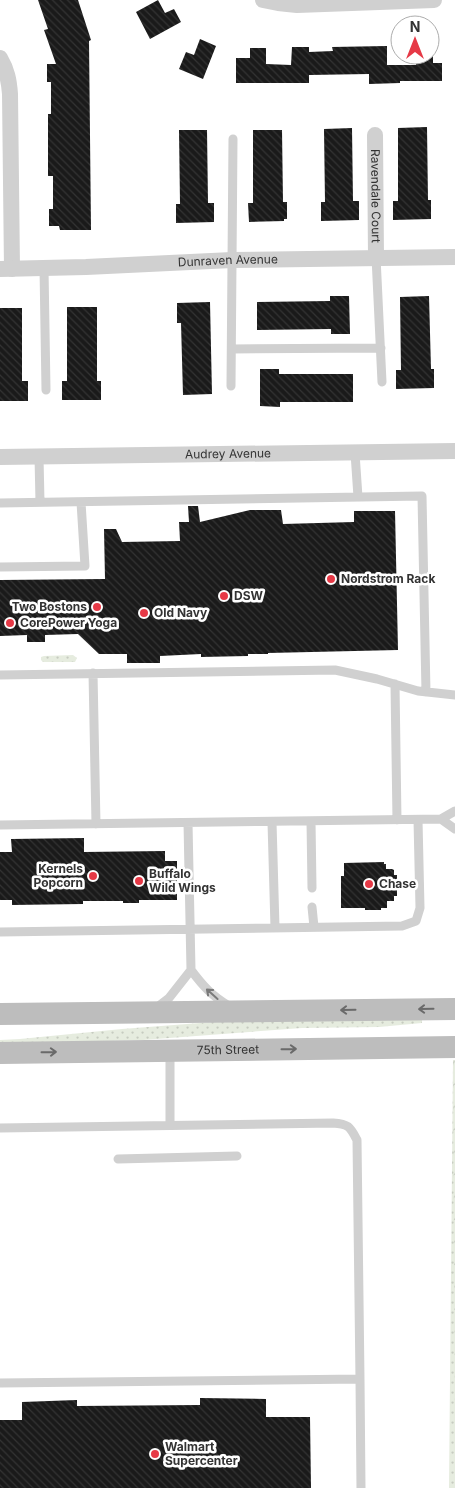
<svg xmlns="http://www.w3.org/2000/svg" width="455" height="1488" viewBox="0 0 455 1488" font-family="Inter,sans-serif">
<defs>
<pattern id="grass-dots" width="8" height="8" patternUnits="userSpaceOnUse" patternTransform="scale(1.25)"><rect width="8" height="8" fill="#e6ecdf"/><path d="M2 2h.1M6 6h.1" fill="none" stroke="#c6cbc0" stroke-width="1.8" stroke-linecap="round"/></pattern>
<pattern id="park-crowns" width="20" height="18" patternUnits="userSpaceOnUse" patternTransform="scale(1.25)"><rect width="20" height="18" fill="#e6ecdf"/><path d="M2 6a3 3 0 1 1 6 0M12 15a3 3 0 1 1 6 0" fill="none" stroke="#c6cbc0"/></pattern>
<pattern id="building-back-hatch" width="6" height="6" patternUnits="userSpaceOnUse" patternTransform="scale(1.25)"><rect width="6" height="6" fill="#1a1a1a"/><path d="M-1 5l2 2M0 0l6 6M5-1l2 2" fill="none" stroke="#333"/></pattern>
</defs>
<rect width="100%" height="100%" fill="#fff"/>
<path fill="url(#grass-dots)" d="M73,655L77,658L75,662H43L41,660V657L44,656Z
M422,1018V1023L379,1027L302,1028L143,1040L0,1044V1040L20,1039L122,1029L226,1021Z
M453,1060H455V1488H449Z"/>
<path fill="url(#park-crowns)" d="M453,1060H455V1425Z"/>
<path fill="url(#building-back-hatch)" d="M38,0H78L91,40L89,41L91,230H60L59,226H49V209H53V176H48V114H51V82H47V64H56L44,30L48,29Z
M158,0L165,13L174,9L181,22L150,39L136,12Z
M200,39L216,46L203,79L179,69L186,52L194,55Z
M387,46V65H416V55H433V63H442V81H400V83L369,84V74L309,75V83H236V58H250V48H266V64L291,65L292,47H309V52L333,51L332,47Z
M427,127L428,200H431V219L393,220V201H398V128Z
M352,128L353,201H359V220L321,221V202H325L324,129Z
M179,130H207L208,203H214V222L176,223V204H180Z
M253,130H282L283,202H287V219H284V221L249,222L248,203H253Z
M330,296H349L350,334H331V329L257,330V302L330,301Z
M429,296L431,369H434V388L396,389V370H401L400,297Z
M210,302L212,394L183,395L181,323H177V303Z
M67,307H97V381H101V400H62V381H67Z
M0,308H22V381H28V401H0Z
M260,369H279V374H353V402H280V407L260,406Z
M188,506H198L200,522L250,510H281L283,524L354,522V511H395L398,650L268,653V654H248V656L201,657V654L160,656V663H127V654H99L78,634L45,635V642H27V635L0,636V580L105,579L104,529H116L122,542L180,541L179,522H189Z
M84,838V852L165,851V861H177V900H139V903H123V901H83V904L12,905V900H0V852H12L11,839Z
M384,862V864H386V869H392L394,870V875H397V896H394V901H387V908H381V910H365V908H341V876H344V863Z
M200,1398L266,1399V1417H310L311,1488H0V1420H22V1402L77,1400V1406L200,1405Z"/>
<g fill="none" stroke-linecap="round" stroke-linejoin="round">
<path stroke="#d0d0d0" stroke-width="9" d="M376,257L382,382
M44,268L46,390
M232,349L381,348
M231,386L233,139
M355,453L358,497
M39,457L40,502
M0,503L422,496L426,692
M0,567L85,566L81,502
M93,673L96,824
M0,675L335,670L377,679L418,691L455,695
M395,684L397,820
M441,819L455,829
M311,821L312,888
M272,822L275,928
M188,823L191,970C203,986 212,996 229,1006
M0,825L441,819L455,811
M312,907L314,927
M0,932L402,926L416,921L420,908L418,820
M156,1008L169,998L191,970
M170,1051V1125
M0,1128L333,1123C349,1124 350,1127 357,1140L360,1379L0,1383
M118,1159L237,1156
M360,1379L361,1488"/>
<g stroke="#d0d0d0" stroke-width="16">
<path d="M263,0L278,3L297,5L434,0"/>
<path d="M0,58C7,70 9,80 10,94L12,269"/>
<path id="s1" d="M375,135L376,257"/>
<path id="s2" d="M0,269L86,267L232,260L455,257"/>
<path id="s3" d="M0,457L455,451"/>
</g>
<g stroke="#bdbdbd" stroke-width="22">
<path d="M0,1014L455,1009"/>
<path id="s4" d="M0,1053L455,1047"/>
</g>
</g>
<defs><path id="oneway-shaft" d="M-6 0H5M1.5-3L5.5 0L1.5 3" fill="none" stroke-width="1.6" stroke-linecap="round" stroke-linejoin="round" transform="scale(1.25)"/></defs>
<use stroke="#7a7a7a" href="#oneway-shaft" transform="translate(212 994) rotate(-138)"/>
<g stroke="#6a6a6a">
<use href="#oneway-shaft" transform="translate(426 1009) rotate(179)"/>
<use href="#oneway-shaft" transform="translate(348 1010) rotate(179)"/>
<use href="#oneway-shaft" transform="translate(289 1049) rotate(-1)"/>
<use href="#oneway-shaft" transform="translate(49 1052) rotate(-1)"/>
</g>
<g fill="#e63946" stroke="#fff" stroke-width="2">
<circle cx="331" cy="579" r="5"/>
<circle cx="224" cy="596" r="5"/>
<circle cx="97" cy="607" r="5"/>
<circle cx="144" cy="613" r="5"/>
<circle cx="10" cy="623" r="5"/>
<circle cx="93" cy="876" r="5"/>
<circle cx="139" cy="881" r="5"/>
<circle cx="369" cy="884" r="5"/>
<circle cx="155" cy="1454" r="5"/>
</g>
<g text-anchor="middle" stroke-width="5" stroke-linejoin="round" paint-order="stroke">
<g font-size="12" fill="#333" stroke="#fff">
<text dy="4" stroke="none"><textPath href="#s1" startOffset="61">Ravendale Court</textPath></text>
<text dy="4" stroke="none"><textPath href="#s2" startOffset="228">Dunraven Avenue</textPath></text>
<text dy="4" stroke="none"><textPath href="#s3" startOffset="228">Audrey Avenue</textPath></text>
<text dy="4" stroke="none"><textPath href="#s4" startOffset="228">75th Street</textPath></text>
</g>
<g font-size="12" font-weight="bold" fill="#333" stroke="#fff" text-anchor="start">
<text x="341" y="583">Nordstrom Rack</text>
<text x="234" y="600">DSW</text>
<text x="87" y="611" text-anchor="end">Two Bostons</text>
<text x="154" y="617">Old Navy</text>
<text x="20" y="627">CorePower Yoga</text>
<text x="83" y="873" text-anchor="end">Kernels<tspan x="83" dy="14">Popcorn</tspan></text>
<text x="149" y="878">Buffalo<tspan x="149" dy="14">Wild Wings</tspan></text>
<text x="379" y="888">Chase</text>
<text x="165" y="1451">Walmart<tspan x="165" dy="14">Supercenter</tspan></text>
</g>
</g>
<g transform="translate(415 40)"><circle r="24" fill="#ffffff" stroke="#adadad"/>
<path d="M0-4L9 19L0 12L-9 19Z" fill="#e63946"/>
<text y="-8" font-size="14" font-weight="bold" text-anchor="middle" fill="#333333">N</text>
</g>
</svg>
